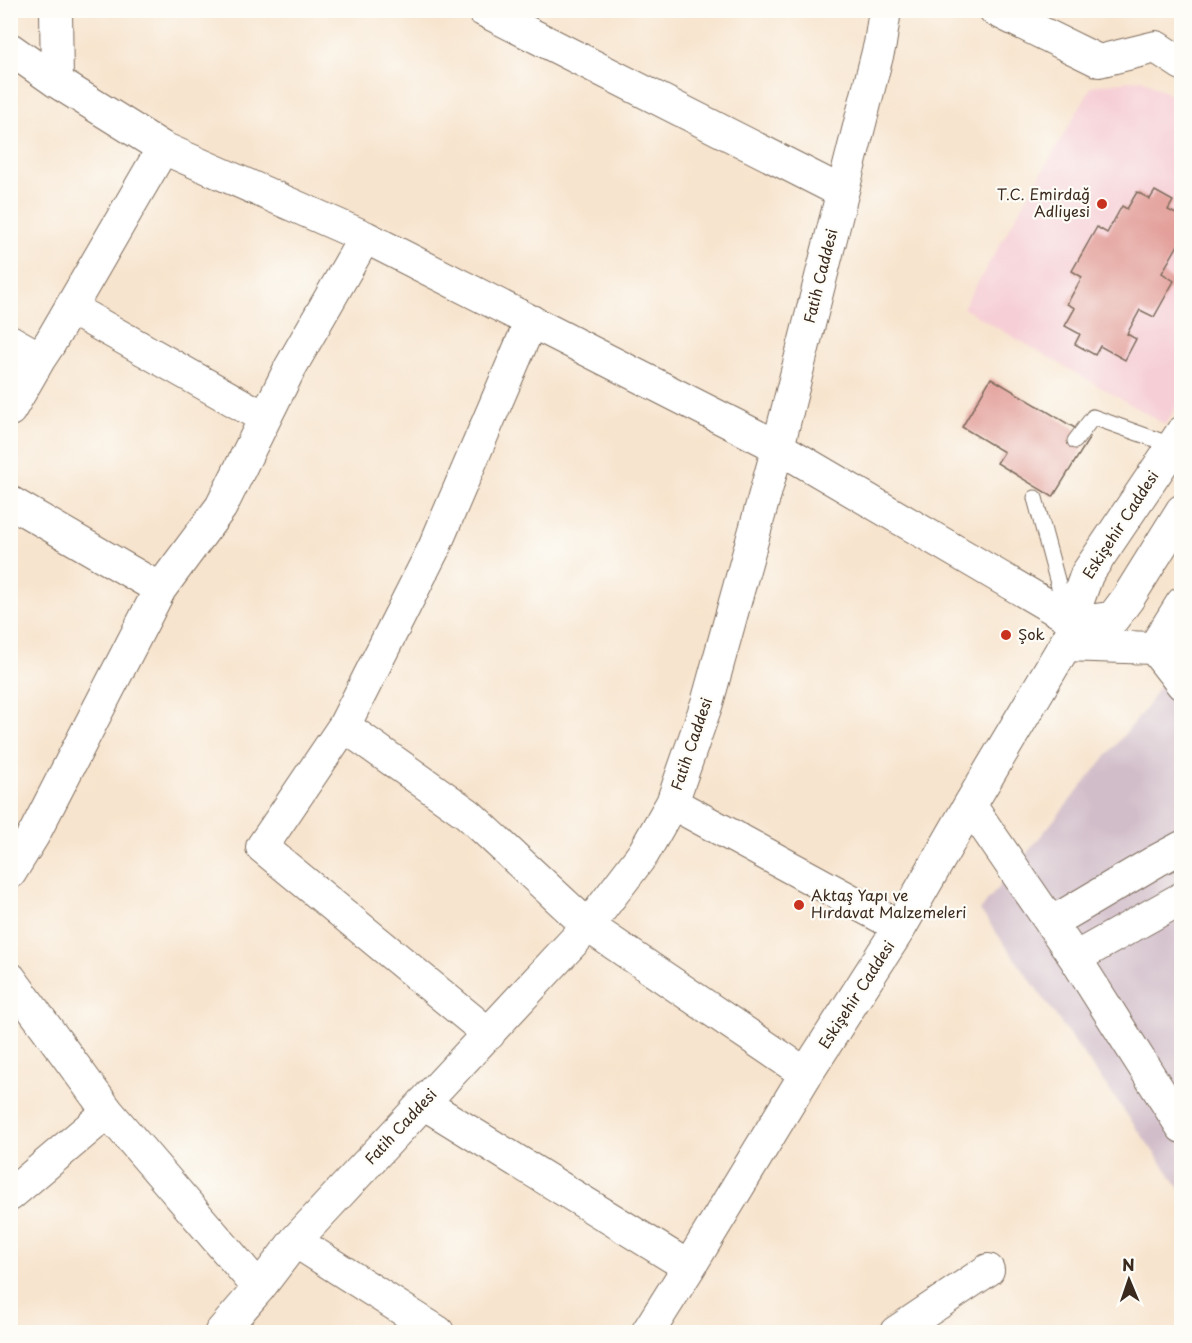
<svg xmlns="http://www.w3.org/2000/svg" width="1192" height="1343" viewBox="0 0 1192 1343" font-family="'Playpen Sans',sans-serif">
<rect width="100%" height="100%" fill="#fdfcf7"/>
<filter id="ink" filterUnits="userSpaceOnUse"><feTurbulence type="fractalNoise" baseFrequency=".0167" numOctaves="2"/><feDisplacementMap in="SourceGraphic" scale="12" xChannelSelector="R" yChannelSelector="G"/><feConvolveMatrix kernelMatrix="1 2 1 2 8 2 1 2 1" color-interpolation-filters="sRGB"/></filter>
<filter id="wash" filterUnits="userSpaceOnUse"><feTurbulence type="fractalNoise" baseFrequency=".008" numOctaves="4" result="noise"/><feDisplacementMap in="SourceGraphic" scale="24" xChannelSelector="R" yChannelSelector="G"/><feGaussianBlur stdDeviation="1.35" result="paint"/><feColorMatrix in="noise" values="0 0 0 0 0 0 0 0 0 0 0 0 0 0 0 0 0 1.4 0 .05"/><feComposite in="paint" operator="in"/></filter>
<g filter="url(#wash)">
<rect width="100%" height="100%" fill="#f7e4ce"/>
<path fill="#f6cfd6" d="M1142,79L1181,101L1182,397L1166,425L963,308L1092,86Z"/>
<path fill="#d1bdc9" d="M1181,651V1190L980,910L1146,708Z"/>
<g id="blocks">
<path fill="#e29b96" d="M1155,191L1173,201L1168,210L1182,217V248L1178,245L1162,273L1174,281L1154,317L1140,310L1127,334L1136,339L1125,360L1100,346L1095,355L1075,344L1080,334L1065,326L1075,308L1067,304L1082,277L1072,271L1097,227L1107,233L1122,206L1127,209L1137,192L1150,199Z
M991,378L1090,437L1053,497L997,463L1004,452L962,427Z"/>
</g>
</g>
<g filter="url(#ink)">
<use href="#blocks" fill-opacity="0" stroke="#7d6b5c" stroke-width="1.5"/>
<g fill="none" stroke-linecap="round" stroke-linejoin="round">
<defs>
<path id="lane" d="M1075,441L1093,417L1174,446
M1035,498L1063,602L1070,612"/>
<path id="street" d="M56,10L57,82
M483,10L842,192
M995,10L1099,61L1156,47L1182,64
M10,49L57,82L163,148L365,237L778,447L1078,623
M70,308L265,418
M10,341L40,358
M10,410L40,358L50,343L163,148
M10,502L160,589
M1065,645L1154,648L1182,684
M1154,648L1182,603
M344,726L468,814L588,926L806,1074
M672,803L900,927
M970,805L1075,958L1182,1127
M10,873L34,834L160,589L221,507L290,368L365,237
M1051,923L1156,861L1182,847
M1075,958L1182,898
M10,978L108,1112L259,1288
M489,1034L262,847L344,726L434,548L531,321
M423,1103L689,1267
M10,1195L108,1112
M295,1241L438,1332
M221,1332L259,1288L295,1241L588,926L643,854L672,803L707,703L778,447L880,44L885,10
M896,1332L988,1270"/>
<path id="secondary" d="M1078,623L1113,618L1128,598L1182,511
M648,1332L689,1267L806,1074L900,927L970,805L1078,623L1077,602L1087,574L1182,433"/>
</defs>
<use href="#lane" stroke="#7d6b5c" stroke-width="17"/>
<use href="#street" stroke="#7d6b5c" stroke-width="34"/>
<use href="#secondary" stroke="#7d6b5c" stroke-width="35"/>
<use href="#lane" stroke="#fff" stroke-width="15"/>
<use href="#street" stroke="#fff" stroke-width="32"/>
<use href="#secondary" stroke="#fff" stroke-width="33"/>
</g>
</g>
<g fill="#c8321e" stroke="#fdfcf7" stroke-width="2">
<circle cx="1102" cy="204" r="6"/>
<circle cx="1006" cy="635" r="6"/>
<circle cx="799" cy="905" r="6"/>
</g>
<g text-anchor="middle" stroke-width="4.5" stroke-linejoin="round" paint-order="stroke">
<g font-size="15" fill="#3b2a1e" stroke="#fdfcf7" text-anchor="start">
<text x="1090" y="200" text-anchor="end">T.C. Emirdağ<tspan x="1090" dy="17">Adliyesi</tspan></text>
<text x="1018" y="640">Şok</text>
<text x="811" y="901">Aktaş Yapı ve<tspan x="811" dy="17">Hırdavat Malzemeleri</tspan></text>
</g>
<g font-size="15" fill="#3b2a1e" stroke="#fdfcf7">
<text transform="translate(821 276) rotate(-76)" y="5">Fatih Caddesi</text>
<text transform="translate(1121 525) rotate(-57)" y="5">Eskişehir Caddesi</text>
<text transform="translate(692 744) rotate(-71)" y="5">Fatih Caddesi</text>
<text transform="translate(857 995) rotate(-57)" y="5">Eskişehir Caddesi</text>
<text transform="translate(401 1127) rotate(-47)" y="5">Fatih Caddesi</text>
</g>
</g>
<rect width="1192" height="1343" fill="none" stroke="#fdfcf7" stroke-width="36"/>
<g transform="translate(1129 1280) rotate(358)" stroke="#fdfcf7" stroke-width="4.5" paint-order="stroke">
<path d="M0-4.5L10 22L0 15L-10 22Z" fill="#3b2a1e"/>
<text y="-9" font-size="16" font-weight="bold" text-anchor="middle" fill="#3b2a1e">N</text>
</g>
</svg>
